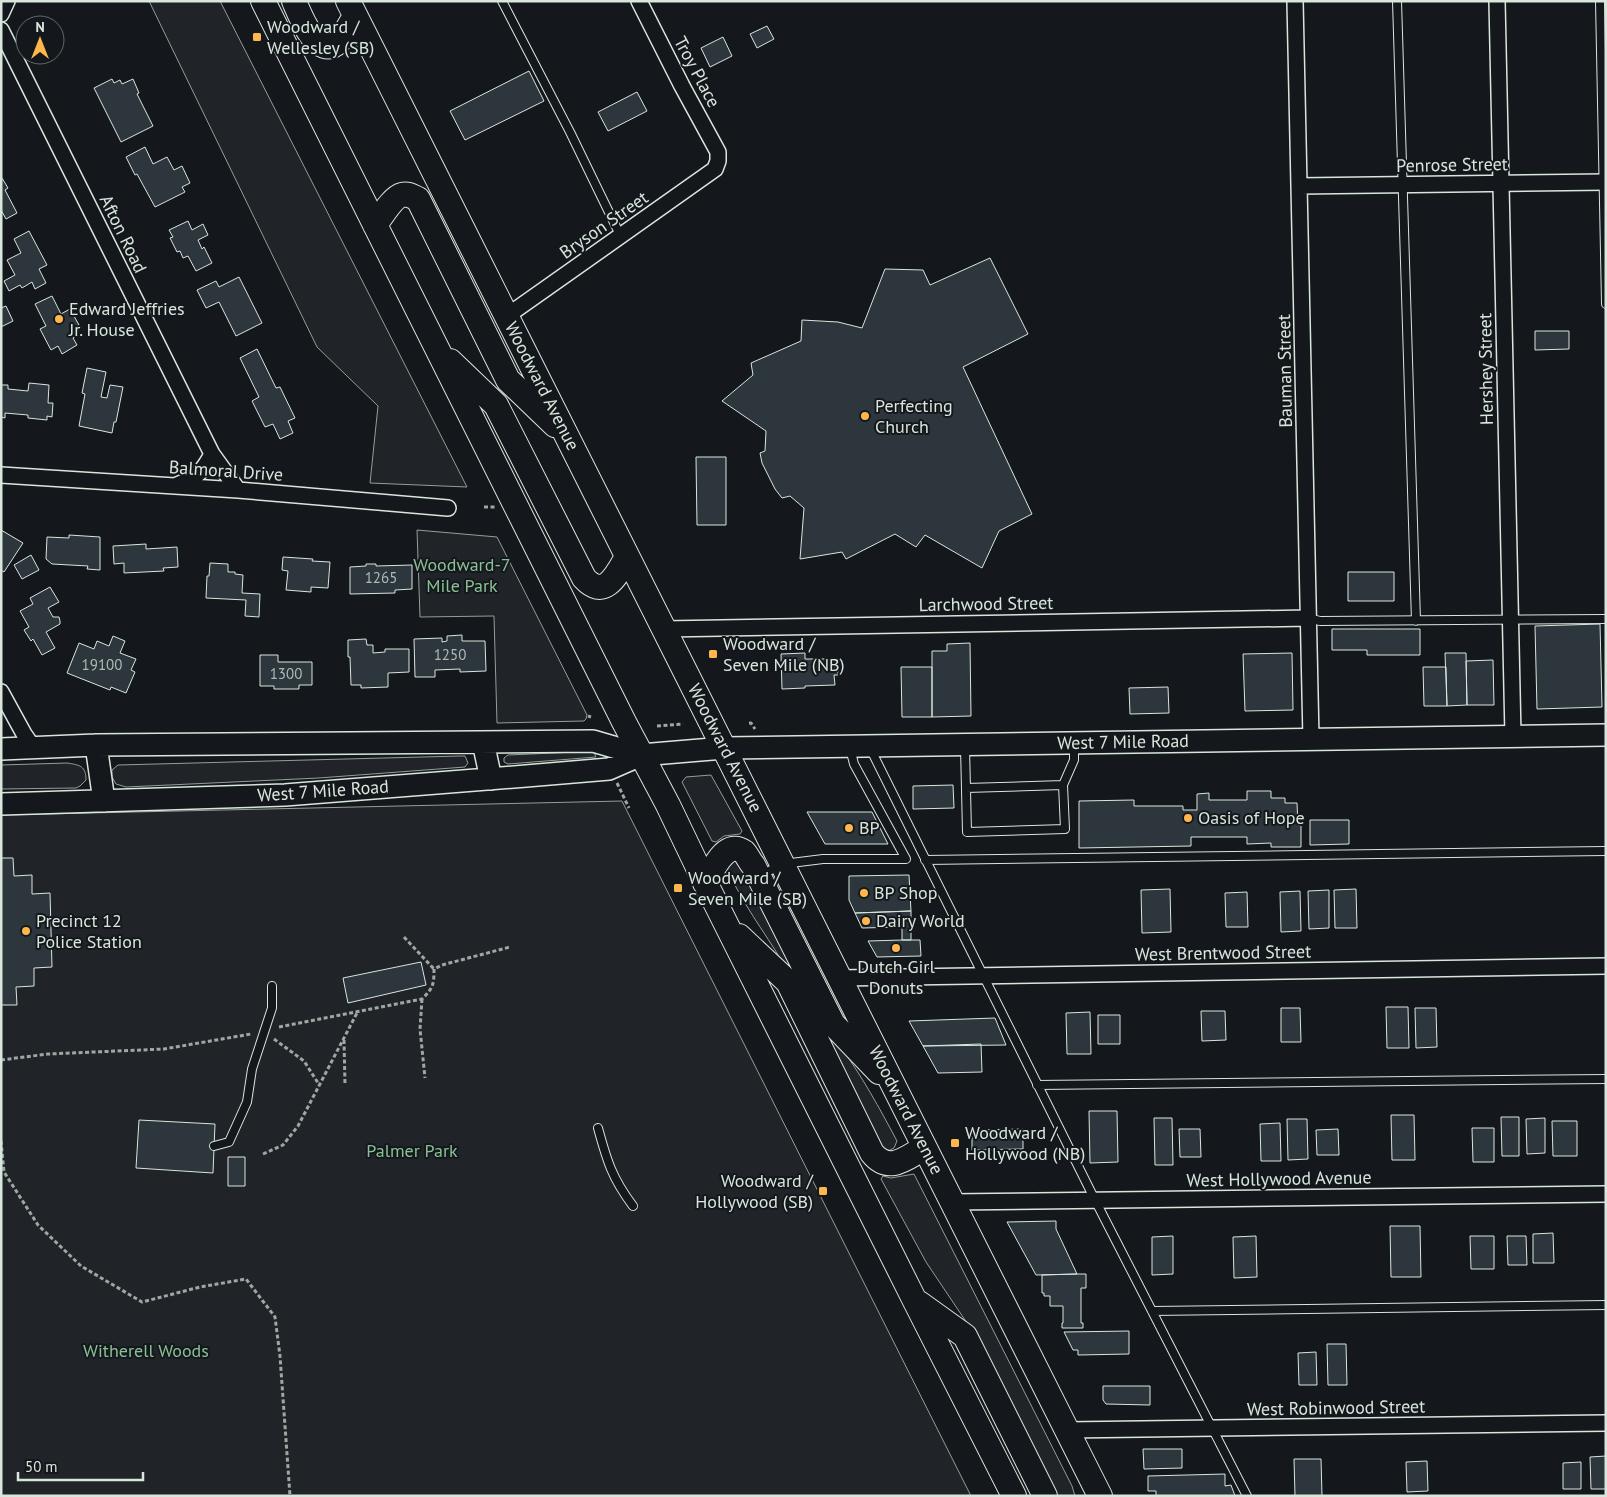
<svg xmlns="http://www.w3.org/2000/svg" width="1607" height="1497" viewBox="0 0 1607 1497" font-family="'PT Sans',sans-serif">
<rect width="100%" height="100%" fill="#14181c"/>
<path fill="#202428" stroke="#939e99" d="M149,1H220L467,487L370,483L378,406L317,347Z
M417,530L497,537L587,715L586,719L584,721L497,723L494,616L420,617Z
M577,752H594L596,757L508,764L504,762V758L508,755Z
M460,756H465L468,763L465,767L319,778L126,787L116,784L112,777V770L118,765Z
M67,763C80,765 86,766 86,780L80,786L76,788L1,789V765Z
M711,775L742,831L740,834L724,836L716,842L712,841L682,782L686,777Z
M622,801L971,1496H1V815Z
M735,859L742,860L840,1046C862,1076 880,1109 897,1141L894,1148L886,1152L879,1148C847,1087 817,1023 783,963C764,931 741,902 727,868Z
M914,1174L1072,1486L1075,1496H1054L969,1326L926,1262L881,1179L883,1176L891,1178Z"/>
<path fill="#2c363c" stroke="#d8e6dc" d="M767,26L774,39L757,48L750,34Z
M723,37L732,56L710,67L701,48Z
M529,71L544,101L465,140L450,111Z
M112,79L114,83L120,80L122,84L133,79L139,93L137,94L153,126L121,142L94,88Z
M637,92L647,111L608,131L598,112Z
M145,147L153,164L167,157L174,170L182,166L190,183L182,187L185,192L155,207L137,174L135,175L126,157Z
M2,178L8,188L5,190L17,213L6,219L1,210V179Z
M188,221L192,230L203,224L208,235L198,240L202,249L204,247L212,263L196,271L188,256L183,258L180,251L177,252L170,238L173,237L169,230Z
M29,231L47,265L39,269L46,283L35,289L32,282L22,288L20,285L9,291L4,281L15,275L7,260L21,253L14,239Z
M990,258L1028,334L963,367L1032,514L999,531L982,568L925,535L916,547L895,534L846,559L842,552L800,559L804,508L790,496L782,498L775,489L762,463L760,453L765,451L766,431L722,401L753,375L751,363L801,341L802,320L838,322L862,328L885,269L923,270L930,285Z
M239,277L262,323L236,336L219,302L206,308L197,290L216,281L219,287Z
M52,296L61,314L70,309L79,325L75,327L79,335L73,338L77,345L62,354L58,346L51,350L40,329L46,326L35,304Z
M6,306L13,321L1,327V308Z
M1535,331H1569V349L1535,350Z
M257,349L276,388L280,387L295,418L288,421L293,433L280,439L273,424L265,427L252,401L259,397L240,358Z
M87,368L106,372L101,397L107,398L110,385L123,387L116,422H114L112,433L79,426L85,394L82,393Z
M29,383L49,385L48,403H53L52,417L47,416V420L28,418V415L5,413V418L1,417V385H8V389L28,391Z
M696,457H726V525H697Z
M1,530L23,543L4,572L1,570Z
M69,535L100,537V570L87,569L88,566L52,564L46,559L47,537L69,538Z
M146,544V549L177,547L178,567L163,568L164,571L124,573V563L114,564L113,546Z
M31,555L39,570L22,579L14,565Z
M283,557L313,559L312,561L330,562L328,588L311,587V592L286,590L288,571L282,570Z
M210,563L228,564V572H235V574L243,575L242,593L260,594L259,617L245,616L246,600L206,598L207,576H209Z
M366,564H376V566L412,565V589L395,590V593L350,594V567L366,566Z
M1348,572H1394V601H1348Z
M50,587L59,602L48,608L53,617H59L60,621V624L46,632L55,648L42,655L33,639L31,641L24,630L29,627L20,611L33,604L30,598Z
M1600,624L1602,707L1537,709L1535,626Z
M1332,629H1420V655H1367V650H1332Z
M462,635V641H485L486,671L460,672V669L435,670V677H415L414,639L442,638V642L447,641V636Z
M113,636L125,641L120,653L136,659L131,670L135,672L126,693L111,687L110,690L67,673L79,643L94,649L97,641L109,646Z
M366,639L367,645H373V653L385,652V649H409V672L388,673V687L361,688V685H351L350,657H348V640Z
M970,643L971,716L932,717V651H947V644Z
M805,653V659H831L834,662L835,669H838V675H834L835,685L805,686V688L782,689L781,654Z
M1292,653L1293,710L1245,711L1243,654Z
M1445,653H1466L1467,705L1447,706Z
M260,655H278V662H312V685H299V689H274V686H260Z
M1493,660L1494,705H1467L1466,661Z
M901,667H932V717H902Z
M1423,667H1446L1447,706H1424Z
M1168,687L1169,713L1130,714L1129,688Z
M953,785L954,808L913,809V786Z
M1247,791H1271V798H1285V803H1297L1298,825H1301V847H1271V843L1247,844V837H1191V846L1079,848V801L1134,800V806H1183V810H1197V794L1209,793V800H1247Z
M807,812H872L888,844H825Z
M1310,820H1349V844L1310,845Z
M1,858H13L14,876L32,875V894L50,893L52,967L34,968V986L16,987L17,1005H1Z
M909,875L911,911L855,913L849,900V876Z
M1170,889L1171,932L1142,933L1141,890Z
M1356,889L1357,928H1335L1334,890Z
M1329,890V928L1309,929L1308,891Z
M1300,891L1301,931L1281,932L1280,892Z
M1247,892L1248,927H1226L1225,893Z
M911,911V940H902V927L862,928L855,913Z
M902,940H920L921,956L877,957L868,941Z
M421,962L426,985L348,1003L343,978Z
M1386,1007H1408L1409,1048H1387Z
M1281,1008H1300L1301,1042H1281Z
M1415,1008H1436L1437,1047L1416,1048Z
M1201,1011H1225L1226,1040L1202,1041Z
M1090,1012L1091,1054H1067L1066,1013Z
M1098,1015H1120V1044H1098Z
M995,1018L1006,1045L923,1046L909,1021Z
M981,1044L982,1072L938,1073L923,1046Z
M1089,1111H1117L1118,1162L1090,1163Z
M1391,1115H1414L1415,1160H1392Z
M1501,1117H1519V1156H1502Z
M1154,1118H1172L1173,1165H1155Z
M1545,1118V1153L1527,1154L1526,1119Z
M1287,1119H1307L1308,1159L1288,1160Z
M139,1120L215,1124L213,1173L136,1168Z
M1552,1121H1577V1156H1553Z
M1280,1123L1281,1161H1261L1260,1124Z
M1472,1128H1494V1162H1473Z
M1023,1129V1149L972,1150V1130Z
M1179,1129H1200L1201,1157H1180Z
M1338,1129L1339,1155H1317L1316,1130Z
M228,1157H245V1186H228Z
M1056,1221V1229L1077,1274L1036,1275L1007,1222Z
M1390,1226H1420L1421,1277H1391Z
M1553,1233L1554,1263H1533V1234Z
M1173,1236V1274L1152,1275V1237Z
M1256,1236L1257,1277L1234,1278L1233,1237Z
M1470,1236H1494V1269H1471Z
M1507,1236H1526L1527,1265H1508Z
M1077,1274H1086V1288H1081V1323H1083V1328H1062V1323H1063V1306H1050V1296H1044V1293H1042V1275Z
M1129,1331V1354L1078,1355V1350H1073L1064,1332Z
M1327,1344H1346L1347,1385H1328Z
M1316,1352L1317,1385H1299L1298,1353Z
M1103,1386H1150V1405L1106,1404L1103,1400Z
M1143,1449H1182V1468L1144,1469Z
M1606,1456V1489H1591L1590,1457Z
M1294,1459H1321L1322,1496H1295Z
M1427,1461L1428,1491L1407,1492L1406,1462Z
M1581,1462V1489H1563V1463Z
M1225,1474V1486L1231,1485L1235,1496H1156V1491H1148V1476Z"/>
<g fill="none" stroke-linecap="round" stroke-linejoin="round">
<defs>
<path id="service" d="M502,1L570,132L621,237
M1397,1L1416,621
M1600,1L1606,304
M1308,618L1320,621L1606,619
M965,747L967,832L1065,829L1063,785L1074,760V745
M870,748L1095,1200L1247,1496
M966,788L1063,785
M925,860L1606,851
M761,875L783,864L823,859H906L854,764L850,748
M1037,1085L1606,1079
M598,1128C607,1161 612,1178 633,1206
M214,1146L229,1142L247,1102L252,1069L272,1008V986
M1152,1311L1606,1305"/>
<path id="minor" d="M1295,1L1311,739
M1497,1L1513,736
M1,14L7,1
M1,30L212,454L238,490
M1299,186L1606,182
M507,316L715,169L718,161V152L682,86L639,1
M1,475L238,490L448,508
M177,485C197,477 202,473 212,454
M664,629L1308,618
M1,692L24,734L33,747
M840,978L1606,966
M952,1202L1606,1194
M1067,1430L1606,1423"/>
<path id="secondary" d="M483,742L491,779
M96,745L104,801
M1,749L96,745L593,741L641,755
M1,804L285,795L526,776L609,769L641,755L724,748L1606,735"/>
<path id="primary" d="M263,1L624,722L668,805L703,878L915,1301L1014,1496
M294,1C300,15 317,61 338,42C345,35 350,24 355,16
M348,1L1100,1496
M375,225C381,217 393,197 402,195C408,193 413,197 418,199L508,380L555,425
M450,361L496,405L584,578C605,601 617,574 627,557
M705,883C712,872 725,838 744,852C747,855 750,862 753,865L833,1024L879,1072
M739,936L788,982L872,1153C889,1174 906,1158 924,1148
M919,1303L965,1336L1045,1496"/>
</defs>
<use href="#service" stroke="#d8e6dc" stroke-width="10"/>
<use href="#minor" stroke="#d8e6dc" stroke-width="18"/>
<use href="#secondary" stroke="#d8e6dc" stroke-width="24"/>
<use href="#primary" stroke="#d8e6dc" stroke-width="26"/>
<path stroke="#9da8a2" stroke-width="3" stroke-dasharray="4 2.5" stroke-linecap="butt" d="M484,507H496
M588,716L591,717
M749,723H751L755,729
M657,726L683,724
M617,783L629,808
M404,937L434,969
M422,999L420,1029L425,1078
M279,1027L422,999C433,988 434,985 434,969L442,965L510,947
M274,1039L304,1061L320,1086
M344,1040L345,1085
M1,1060L48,1054L164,1049L251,1034
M1,1141L4,1172L38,1225L81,1266L142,1302L200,1287L246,1279L275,1317L280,1356L290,1496
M263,1154L283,1145L298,1126L357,1013"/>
<use href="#service" stroke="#14181c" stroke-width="8"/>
<use href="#minor" stroke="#14181c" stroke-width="15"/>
<use href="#secondary" stroke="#14181c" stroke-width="21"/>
<use href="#primary" stroke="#14181c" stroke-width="24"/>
</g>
<g fill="#ffb74d" stroke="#14181c" stroke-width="2">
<rect x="252" y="32" width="10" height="10" rx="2.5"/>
<circle cx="59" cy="319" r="5"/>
<circle cx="865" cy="416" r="5"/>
<rect x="708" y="649" width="10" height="10" rx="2.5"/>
<circle cx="1188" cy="818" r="5"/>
<circle cx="849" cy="828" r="5"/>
<rect x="673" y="883" width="10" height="10" rx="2.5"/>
<circle cx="864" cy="893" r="5"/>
<circle cx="866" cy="921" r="5"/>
<circle cx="26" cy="931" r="5"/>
<circle cx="896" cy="948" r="5"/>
<rect x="950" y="1138" width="10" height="10" rx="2.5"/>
<rect x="818" y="1186" width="10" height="10" rx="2.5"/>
</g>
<g text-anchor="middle" stroke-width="4" stroke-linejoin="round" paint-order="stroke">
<g font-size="15" fill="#adbab4">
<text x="381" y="583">1265</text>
<text x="450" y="660">1250</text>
<text x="102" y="670">19100</text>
<text x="286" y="679">1300</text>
</g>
<g font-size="18" fill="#d8e6dc" stroke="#14181c" text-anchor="start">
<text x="267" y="33">Woodward /<tspan x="267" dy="21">Wellesley (SB)</tspan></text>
<text x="69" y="315">Edward Jeffries<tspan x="69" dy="21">Jr. House</tspan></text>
<text x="875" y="412">Perfecting<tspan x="875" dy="21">Church</tspan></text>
<text x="723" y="650">Woodward /<tspan x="723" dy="21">Seven Mile (NB)</tspan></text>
<text x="1198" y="824">Oasis of Hope</text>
<text x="859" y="834">BP</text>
<text x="688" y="884">Woodward /<tspan x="688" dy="21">Seven Mile (SB)</tspan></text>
<text x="874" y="899">BP Shop</text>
<text x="36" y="927">Precinct 12<tspan x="36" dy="21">Police Station</tspan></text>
<text x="876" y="927">Dairy World</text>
<text x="896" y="973" text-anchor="middle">Dutch Girl<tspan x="896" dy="21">Donuts</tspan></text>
<text x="965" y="1139">Woodward /<tspan x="965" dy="21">Hollywood (NB)</tspan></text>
<text x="813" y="1187" text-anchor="end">Woodward /<tspan x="813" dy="21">Hollywood (SB)</tspan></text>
</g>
<g font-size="18" fill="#d8e6dc" stroke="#14181c">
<text transform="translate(697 72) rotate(62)" y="6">Troy Place</text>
<text transform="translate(1452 165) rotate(-1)" y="6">Penrose Street</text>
<text transform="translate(604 225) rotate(-35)" y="6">Bryson Street</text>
<text transform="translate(123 234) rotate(64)" y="6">Afton Road</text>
<text transform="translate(1486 369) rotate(-91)" y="6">Hershey Street</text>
<text transform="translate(1285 371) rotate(-91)" y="6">Bauman Street</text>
<text transform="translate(542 386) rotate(63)" y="6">Woodward Avenue</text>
<text transform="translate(226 471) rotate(4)" y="6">Balmoral Drive</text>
<text transform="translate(986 604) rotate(-1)" y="6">Larchwood Street</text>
<text transform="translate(1123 742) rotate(-1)" y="6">West 7 Mile Road</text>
<text transform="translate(725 748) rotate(63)" y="6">Woodward Avenue</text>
<text transform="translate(323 791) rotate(-4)" y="6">West 7 Mile Road</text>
<text transform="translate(1223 953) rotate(-1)" y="6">West Brentwood Street</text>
<text transform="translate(906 1110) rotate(63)" y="6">Woodward Avenue</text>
<text transform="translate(1279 1179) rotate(-1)" y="6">West Hollywood Avenue</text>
<text transform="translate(1336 1408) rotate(-1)" y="6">West Robinwood Street</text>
</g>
<g font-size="18" fill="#8ac095" stroke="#14181c">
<text x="462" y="571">Woodward-7<tspan x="462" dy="21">Mile Park</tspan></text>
<text x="412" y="1157">Palmer Park</text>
<text x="146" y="1357">Witherell Woods</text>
</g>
</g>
<rect width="1607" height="1497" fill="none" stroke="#d8e6dc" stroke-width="5"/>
<g transform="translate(40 40)"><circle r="24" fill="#14181c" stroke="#626a69"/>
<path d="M0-4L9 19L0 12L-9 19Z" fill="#ffb74d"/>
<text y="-8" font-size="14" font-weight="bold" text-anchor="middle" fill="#d8e6dc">N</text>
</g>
<path d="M18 1472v8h125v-8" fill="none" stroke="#d8e6dc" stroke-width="2.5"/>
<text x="25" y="1472" font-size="15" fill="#d8e6dc" stroke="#14181c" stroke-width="4" paint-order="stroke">50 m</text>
</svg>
